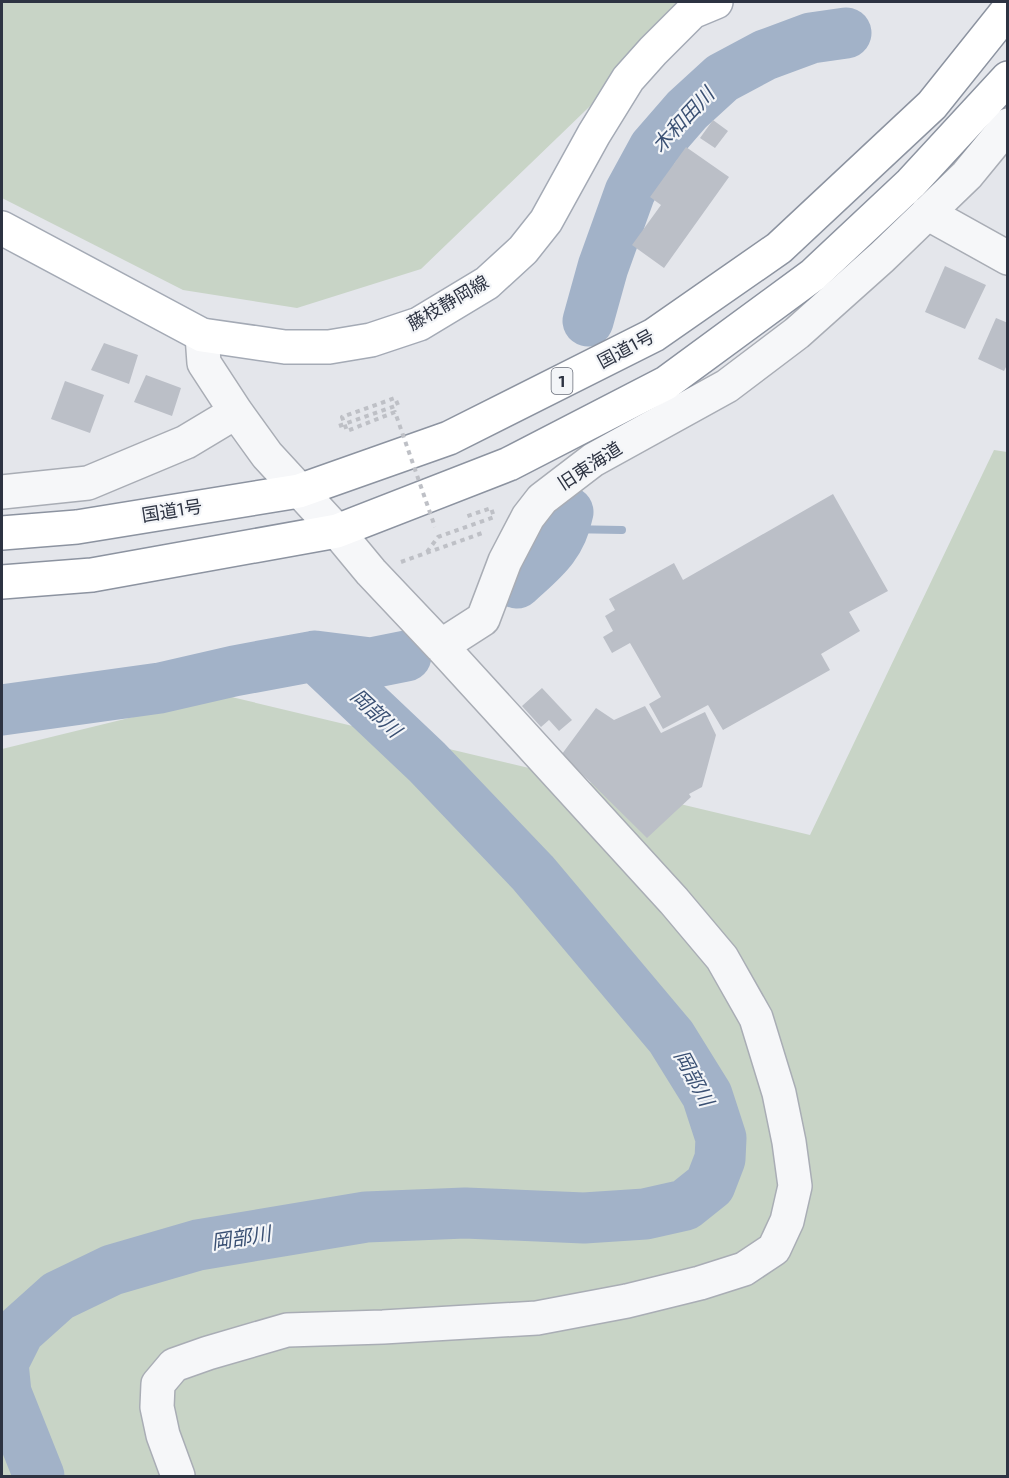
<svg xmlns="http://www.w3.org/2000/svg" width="1009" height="1478" viewBox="0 0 1009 1478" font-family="'Exo 2','Noto Sans JP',sans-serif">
<rect width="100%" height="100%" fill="#e4e6eb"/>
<path fill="#c8d4c6" d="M2,2H698L421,269L297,308L183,290L2,198Z
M994,450L1007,452V1476H2V749L223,695L810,835Z"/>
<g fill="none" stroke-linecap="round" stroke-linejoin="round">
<path stroke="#a2b2c8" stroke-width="8" d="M564,529L622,530"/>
<path stroke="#a2b2c8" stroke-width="51" d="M588,321L603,267L630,192L654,148L687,110L722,78L765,55L811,38L846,33
M517,583C542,560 561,547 568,512
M2,710L160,688L234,671L315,656L371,663L406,656
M39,1476L6,1393L3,1363L19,1331L58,1296L112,1270L198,1245L366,1217L465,1213L584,1218L645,1214L685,1205L710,1185L720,1159L721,1138L707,1095L671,1037L533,873L427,762L315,656"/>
</g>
<path fill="#bbbfc7" d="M713,120L728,131L715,148L700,138Z
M686,147L729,177L664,268L632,245L661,205L650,197Z
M945,266L986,285L965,329L925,312Z
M996,318L1008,323V363L1004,371L978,359Z
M104,343L138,355L129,384L91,370Z
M146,375L181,388L172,416L134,402Z
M65,381L104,395L90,433L51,419Z
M833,494L888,591L849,612L860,631L821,654L830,670L723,730L708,705L663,729L649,704L661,697L630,643L612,653L603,637L613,631L605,616L615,610L609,599L674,563L683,580Z
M542,688L572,720L559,731L549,720L541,727L522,706Z
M645,706L661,733L705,712L716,735L702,787L689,794L691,797L647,838L562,754L596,708L614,720Z"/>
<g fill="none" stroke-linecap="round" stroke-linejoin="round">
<defs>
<path id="minor" d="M927,213L1008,258
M2,492L88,483L186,442L236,412
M441,646L483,619L505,561L528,517L542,499L593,460L727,386L797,333L882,257L967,175L1008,125
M178,1476L163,1435L157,1407L158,1384L174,1365L208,1353L287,1330L383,1327L537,1318L627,1301L700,1283L744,1269L774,1249L787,1221L795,1186L789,1142L779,1093L756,1018L722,958L674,901L441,646L371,572L337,531L267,455L236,412L204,363L202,335"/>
<path id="major" d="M2,228L202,335L285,347H329L371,340L419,324L487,283L523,250L546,221L594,134L628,79L653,51L692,12L716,2"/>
<path id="highway" d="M2,533L77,527L299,491L449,438L654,335L779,248L932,105L1008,10
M2,582L92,575L337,531L509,464L666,383L813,275L911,183L1008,78"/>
</defs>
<use href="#minor" stroke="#a9adb5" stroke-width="36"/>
<use href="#major" stroke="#a4aab5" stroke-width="36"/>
<use href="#highway" stroke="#8c93a0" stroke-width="36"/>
<path stroke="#bec0c6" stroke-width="4" stroke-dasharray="4.5 4.5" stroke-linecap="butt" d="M339,426L398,405
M427,552L438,537L494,517L491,508L465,517
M401,562L485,532"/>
<use href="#minor" stroke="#f6f7f9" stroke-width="33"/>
<use href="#major" stroke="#fff" stroke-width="33"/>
<use href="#highway" stroke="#fff" stroke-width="33"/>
<path stroke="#bec0c6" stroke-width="4" stroke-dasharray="4.5 4.5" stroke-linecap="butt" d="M398,405L395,398L342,417L347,431L395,412L435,527"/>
</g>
<g text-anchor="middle" stroke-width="4.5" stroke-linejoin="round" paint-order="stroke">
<rect fill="#f3f5f8" stroke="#686d79" stroke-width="1.5" x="551.5" y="368" width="21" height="26" rx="4.5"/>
<g font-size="16" font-weight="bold" fill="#2d3342">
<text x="562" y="387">1</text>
</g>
<g font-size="18" fill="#2d3342" stroke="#f3f5f8">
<text transform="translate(448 303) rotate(-30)" y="6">藤枝静岡線</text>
<text transform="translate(626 349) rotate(-28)" y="6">国道1号</text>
<text transform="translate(590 466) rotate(-33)" y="6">旧東海道</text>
<text transform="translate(172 511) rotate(-9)" y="6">国道1号</text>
</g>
<g font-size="20" font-style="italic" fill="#3a5073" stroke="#f3f5f8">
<text transform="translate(683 120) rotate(-47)" y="7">木和田川</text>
<text transform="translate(376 713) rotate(43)" y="7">岡部川</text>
<text transform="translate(694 1078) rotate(62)" y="7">岡部川</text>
<text transform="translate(241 1238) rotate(-9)" y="7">岡部川</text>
</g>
</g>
<rect width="1009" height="1478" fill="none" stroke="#2d3342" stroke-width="6"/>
</svg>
